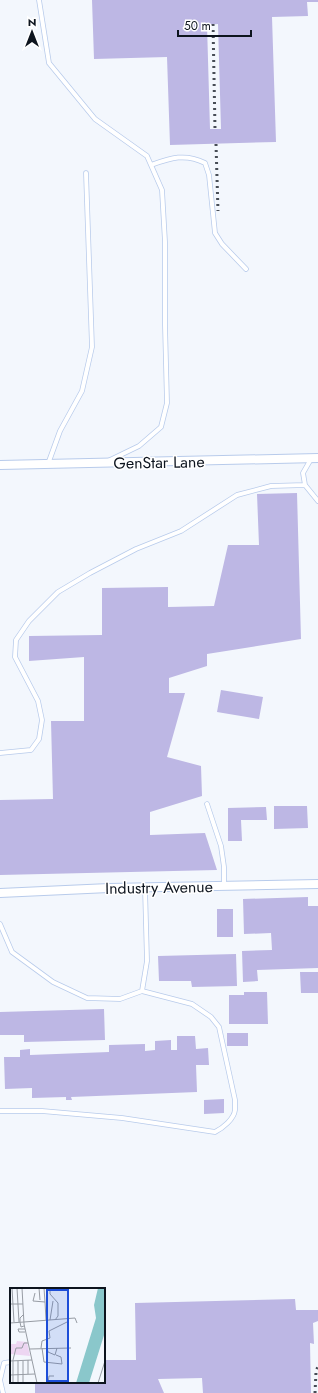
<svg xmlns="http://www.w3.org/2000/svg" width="318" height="1393" viewBox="0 0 318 1393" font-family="Jost,sans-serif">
<rect width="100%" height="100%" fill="#f3f7fd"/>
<path fill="#bdb7e4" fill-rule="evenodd" d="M92,0H318V2H307L308,16L272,17L276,142L170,145L167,57L94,59ZM218,24L221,129H210L207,25Z
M297,493L301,639L207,654V666L169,678V693H185L167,757L201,766L202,796L150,812V835L205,833L217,870L0,875V800L53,799L51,721H84V657L29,661V636L102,635V588L168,587V607L214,606L228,545H259L257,494Z
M221,690L263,697L259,719L217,712Z
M274,806H307L308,828L274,829Z
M266,807L267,820H241L242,841H228V808Z
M308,897V906H318V968L257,970L258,981L243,982L242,951L272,950L271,933L244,934L243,899Z
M217,909H233V937H217Z
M236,954L237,986L192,987L191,981H159L158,956Z
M300,972H318V993H301Z
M244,992H267L268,1024H229V995H244Z
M104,1009L105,1040L24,1042V1035H0V1012Z
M227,1033H248V1046H227Z
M177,1036H195L196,1049L208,1048L209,1065H196L197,1092L71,1097L72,1100H66V1097L32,1098V1088L5,1089L4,1057H20V1050L30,1049V1055L109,1052V1045L145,1044V1051L155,1050V1041L171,1040V1050H177Z
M224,1099V1113L204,1114V1100Z
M295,1299L296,1310H318V1321L313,1323L314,1344L310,1343L311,1393H203L202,1378L158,1379L164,1393H35V1382H104V1360H136L135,1303Z"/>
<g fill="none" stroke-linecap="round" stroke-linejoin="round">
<defs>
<path id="lane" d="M39,0L49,63L95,119L147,156L162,190L165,242V325L167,403L161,427L139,446L108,461
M151,165C171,158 185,153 205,163L209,175L215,233L222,244L246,269
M311,459L303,473L305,485L318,501
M48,464L60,431L82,391L92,347L86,173
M0,753L31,750L39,739L42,720L38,701L15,657L16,640L29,621L58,592L90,573L136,549L181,531L237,495L271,486L305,485
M207,804L221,846L224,867V886
M0,924L12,952L53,982L87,998L120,999L142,991L147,961L145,888
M0,1111H42L122,1118L215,1132C223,1128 234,1119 235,1110C235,1107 235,1103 235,1100L219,1027L211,1017L192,1004L142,991
M3,1393L0,1380L4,1363L11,1362"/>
<path id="street" d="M0,465L318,458
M0,893L109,888L318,884"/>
</defs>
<use href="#lane" stroke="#b8cbeb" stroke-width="5.5"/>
<use href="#street" stroke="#b8cbeb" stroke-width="10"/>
<use href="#lane" stroke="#fff" stroke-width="4"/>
<use href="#street" stroke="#fff" stroke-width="8"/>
<path stroke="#474d56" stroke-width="3" stroke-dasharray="2 4" stroke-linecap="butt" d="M213,24L215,129
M216,144L218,211
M315,1393L316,1372L318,1366"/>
</g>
<g text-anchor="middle" stroke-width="3" stroke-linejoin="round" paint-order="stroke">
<g font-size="16" fill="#0d141e" stroke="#fff">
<text transform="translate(159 462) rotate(-1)" y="6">GenStar Lane</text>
<text transform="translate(159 887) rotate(-1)" y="6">Industry Avenue</text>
</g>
</g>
<g transform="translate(10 1288)">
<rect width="95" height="95" fill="#f3f7fd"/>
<path d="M7,53L17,54L20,68L0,66V56H6Z" fill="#edd6f2"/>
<path d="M88,0H95V44L79,95H66L86,30L84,17Z" fill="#8ac7cb"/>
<path fill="none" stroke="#979ca4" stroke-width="1" d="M2,0L4,34M7,0L9,34M12,0L14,36L27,95M29,0L30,12M34,0L35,14M40,0V6L48,15V28L45,32M25,5L23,13L35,14L36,32M0,16H13M13,27L10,30V34L11,39L14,38M40,32L43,13M14,34L65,30L67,35M0,35L14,34M15,41H8L9,44H15M31,60L32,53L40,50L39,43L57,34M32,60L34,74L52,76L51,69L46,67M37,60L38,64L45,67L47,60M20,61L61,60M18,72V86M0,73L22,72M8,73V95M13,73V95M0,87L25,86M3,95V72L6,60H12L14,55H18M38,95L39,88H44M88,95L95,73"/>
<path fill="#1d4ed8" fill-opacity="0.15" stroke="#1d4ed8" stroke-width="2" d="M37,2H58V93H37Z"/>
<rect width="95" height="95" fill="none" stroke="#0d141e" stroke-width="2"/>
</g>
<g transform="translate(32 32)" stroke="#ffffff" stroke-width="3" paint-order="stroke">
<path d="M0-3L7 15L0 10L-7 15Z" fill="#0d141e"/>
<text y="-6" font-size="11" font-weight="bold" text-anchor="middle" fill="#0d141e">N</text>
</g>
<path d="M178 30v6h73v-6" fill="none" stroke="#0d141e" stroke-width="2"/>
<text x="184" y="30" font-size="12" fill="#0d141e" stroke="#ffffff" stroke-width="3" paint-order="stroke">50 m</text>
</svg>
